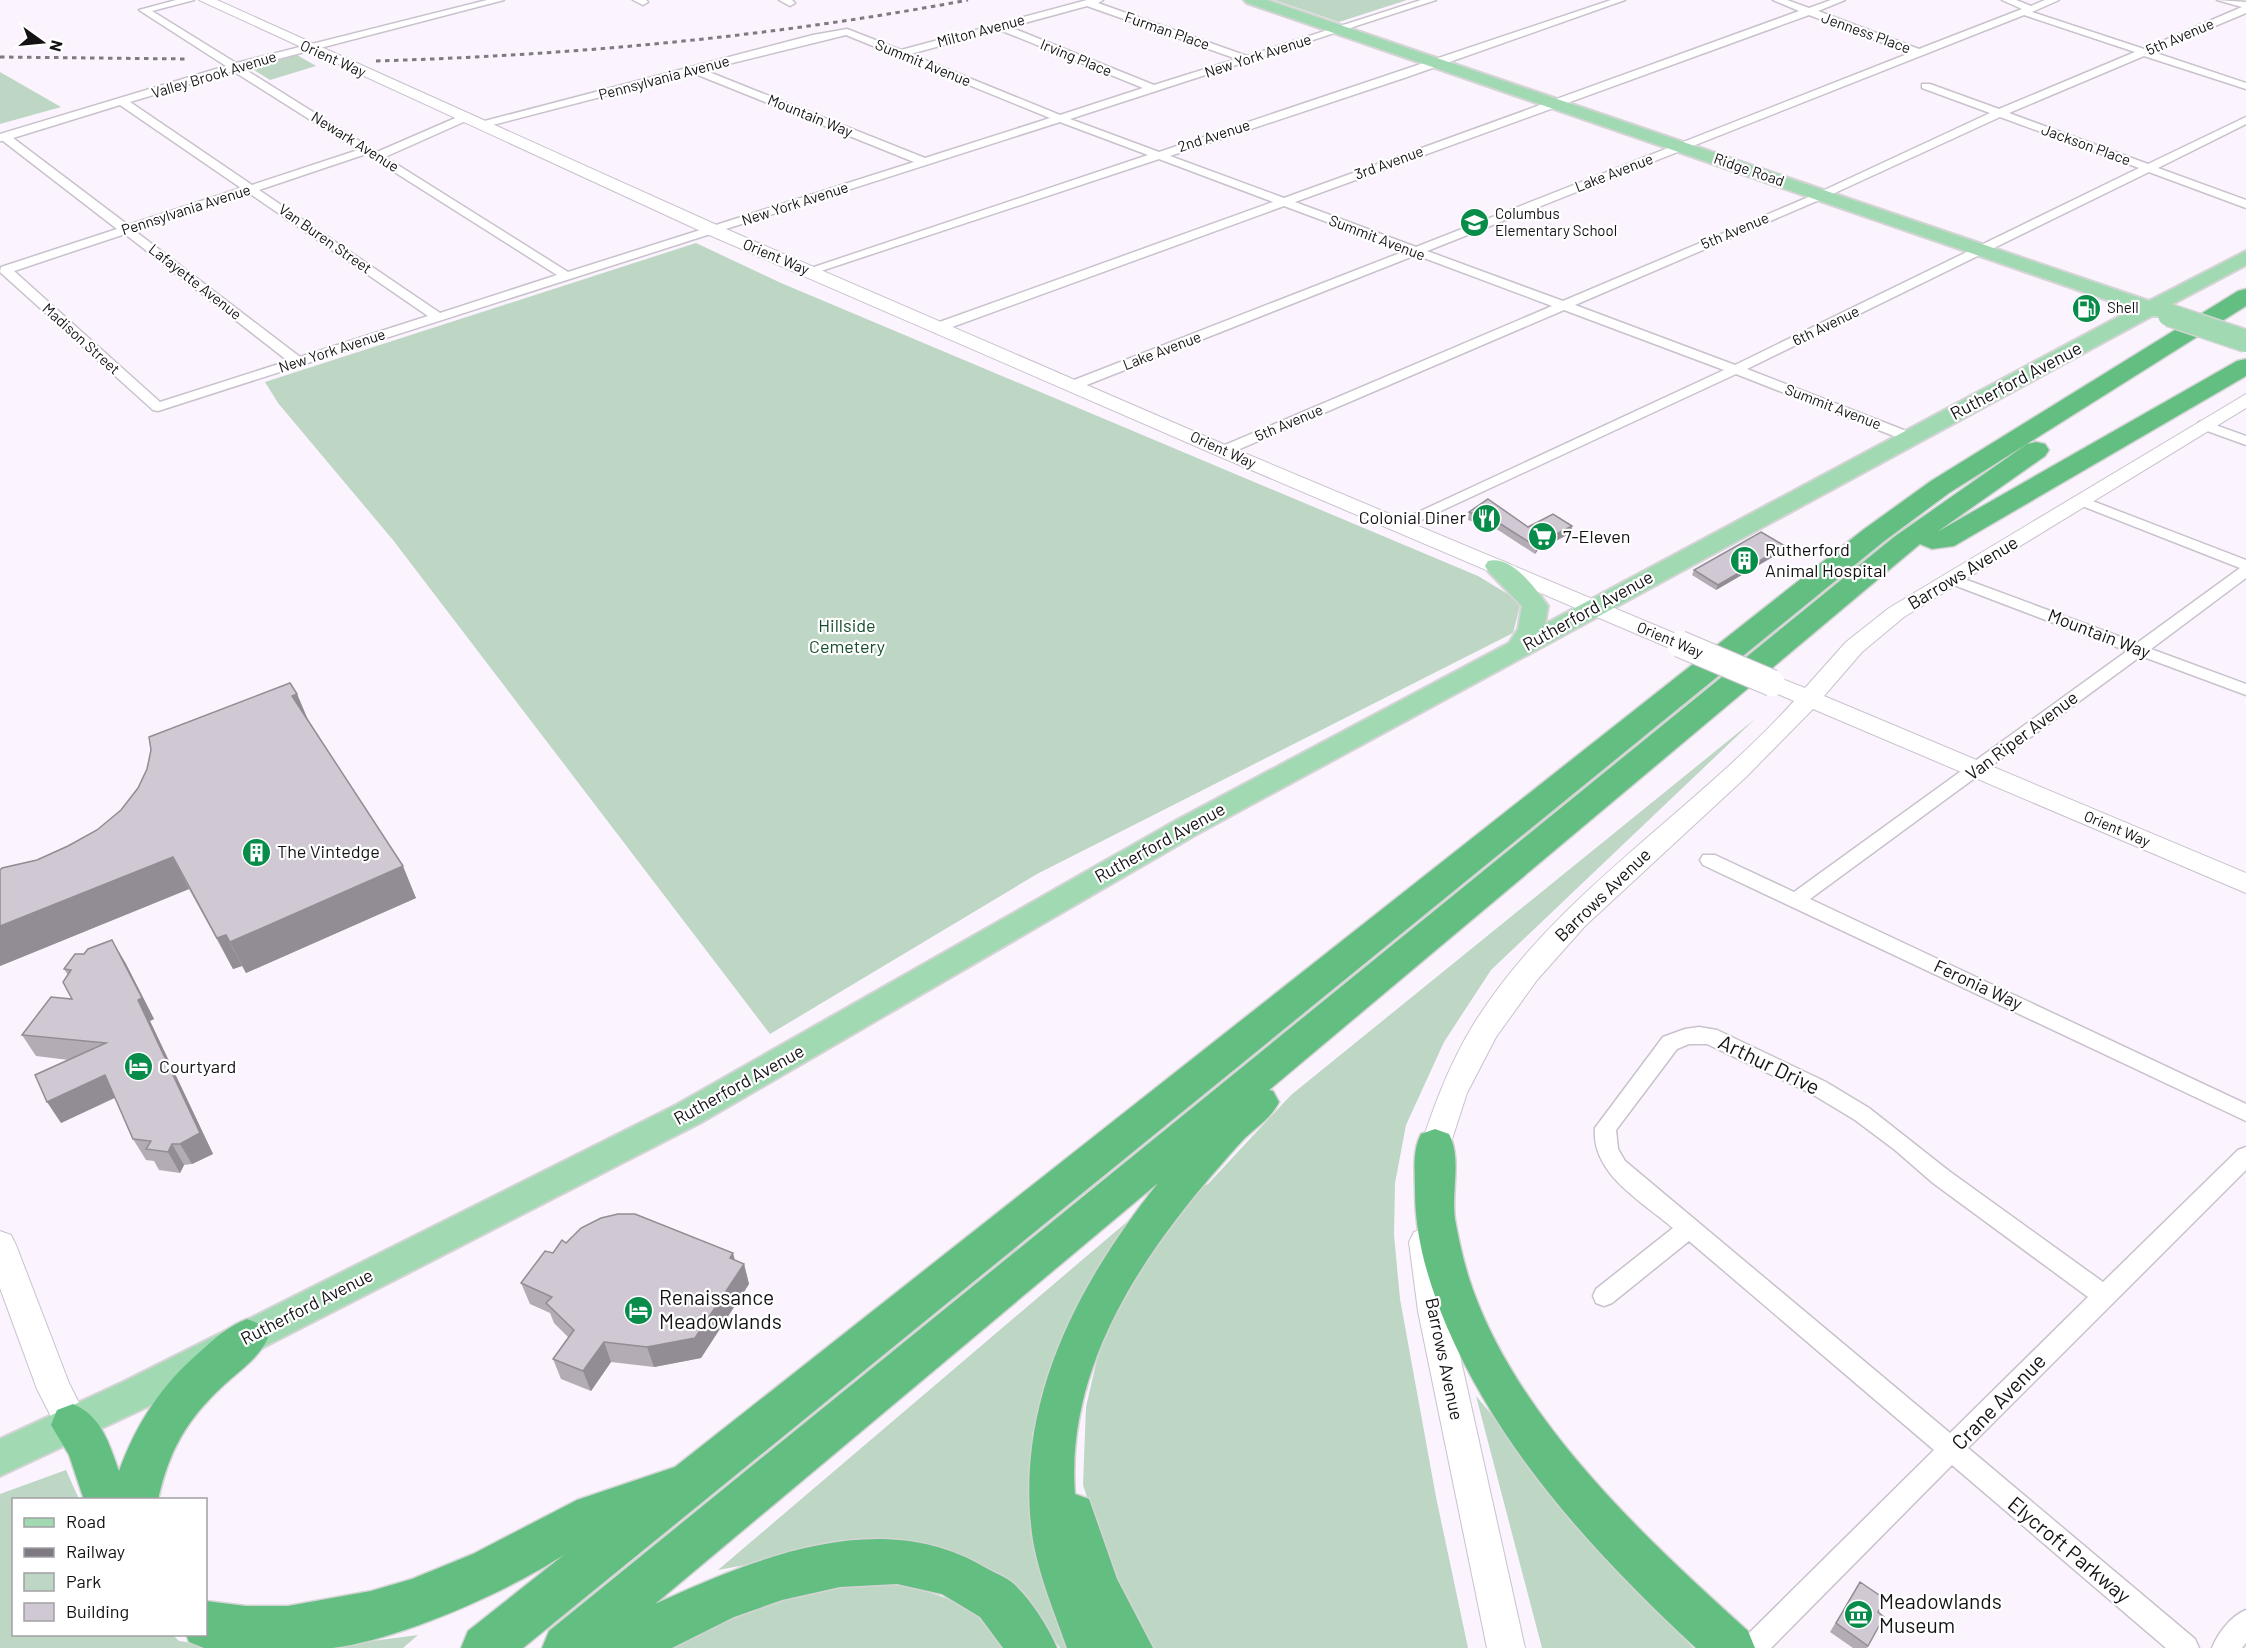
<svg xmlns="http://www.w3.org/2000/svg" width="2246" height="1648" viewBox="0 0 2246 1648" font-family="Barlow,sans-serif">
<rect width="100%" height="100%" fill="#fbf3fe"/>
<path fill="#bed6c4" d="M1274,0H1407L1339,22Z
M297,55L316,66L270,80L251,68Z
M0,72L61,107L0,124Z
M696,243L781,283L1478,576L1521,602L1513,633L1037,874L770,1034L393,540L278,403L265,382Z
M1755,719L1491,970L1444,1042L1406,1125L1395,1183L1394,1235L1400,1299L1436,1497L1468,1648H1154L1114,1578L1083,1485L1086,1407L1109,1307L1183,1195L1208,1184L1291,1095Z
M1135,1215L1083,1293L1032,1435L1046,1555L1077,1648H1060L1030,1604L880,1540L718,1570Z
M1476,1396L1616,1562L1693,1648H1542Z
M66,1470L79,1499L14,1500V1634L173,1635L179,1641L228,1648H0V1494Z
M885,1579C933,1594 982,1602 1010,1648H661L800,1586Z
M418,1635L403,1648H319Z"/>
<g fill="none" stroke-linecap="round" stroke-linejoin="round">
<defs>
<path id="street" d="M176,0H194L152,11L236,63L487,0H504L243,68L377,152L460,116H468V120L385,157L568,272L914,162L693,73L481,128L476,125L477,123L813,35L847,29L901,50L1087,0H1103L1098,3L1247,56L1421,0H1436L1070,119L1159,152L1611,0H1625L1407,77L1170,156L1284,198L1799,11L1773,0H1787L1809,8L1831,0H1845L1818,11L1919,49L2022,9L2002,0H2016L2031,6L2045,0H2059L2032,12L2144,49L2242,7L2217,0L2246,2V13L2153,52L2246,83V89L2144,56L2009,113L2148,164L2246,117V124L2158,168L2246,200V208L2149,172L1747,369L1914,434V440H1904L1736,374L1402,529L1395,525L1397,522L1724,370L1564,310L1228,454H1218V448L1552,306L1416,255L1079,388H1069V382L1405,251L1284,206L944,330H934V324L1273,202L1159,159L812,274L808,275L802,271L1148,155L1060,122L158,411L153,410L0,272L1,267L117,229L3,141H0V134L226,66L139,10ZM1087,6L1237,59L1154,85L1010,27ZM1809,15L1910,53L1416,247L1295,202ZM2024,15L2135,52L1999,109L1930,84H1922V88L1990,113L1818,193L1563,301L1427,251ZM1000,30L1143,88L1060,115L910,54ZM846,35L1050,118L925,158L704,70ZM233,71L358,150L252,185L130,102ZM120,105L241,188L128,225L13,138ZM2000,117L2139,168L1735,365L1575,305L1826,197ZM366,154L557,275L440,313L259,190ZM249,193L428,316L300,357L135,231ZM125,234L288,361L160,402L14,271Z
M633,0H646L648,2L643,5Z
M779,0H792L795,3L790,6Z
M2204,421L2246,436V445L2199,428V422Z
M2082,497L2246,560V578L2151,649L2246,684V695L2141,656L1810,899L2246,1104V1121L1703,865L1700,860L1703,855H1715L1794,892L2127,651L1946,582L1943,579L1946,576H1956L2137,643L2240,568L2077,504L2075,501L2077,498Z
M1699,1027L1717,1030L1826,1082L1869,1108L1949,1171L2103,1282L2238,1150L2246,1147V1170L1968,1448L2195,1639L2199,1648H2166L1952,1465L1771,1648H1739L1743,1639L1934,1450L1689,1241L1612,1303L1604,1306L1596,1303L1593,1296L1596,1289L1673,1228C1643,1202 1591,1174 1595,1128L1663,1037L1685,1029ZM1689,1044H1707L1812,1094L1855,1120L1895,1150L1933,1183L2088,1297L1950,1433L1625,1161L1618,1149L1616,1130L1677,1049Z
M2246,1610V1643L2242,1648H2212C2218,1633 2231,1616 2246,1610Z"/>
<path id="secondary" d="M199,0H217L719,226L1230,447L1688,639L1691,644L1688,649H1672L1216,455L707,234Z
M2246,394V408L1904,617L1862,652L1824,696L2246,873V893L1813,709L1746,777L1585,926L1537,980L1496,1037L1467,1093L1441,1173L1430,1177L1419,1173L1415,1164C1431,1114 1447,1067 1475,1022C1556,893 1693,813 1794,701L1764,688L1760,683L1764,678L1772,675L1805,688L1846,642L1889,608Z
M1425,1228L1436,1232L1441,1242L1450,1311L1525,1648H1487L1418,1311L1409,1242L1414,1232Z
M0,1231L11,1235L16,1245L69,1383L90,1425L85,1436L73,1441L61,1436L37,1389L0,1288Z"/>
<path id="primary" d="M1244,0H1267L2149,301L2246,251V265L2167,307L2171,312L2168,316H2152L1197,834L700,1123L149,1406L0,1476V1439L123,1382L676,1105L1177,820L1509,643L1518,629L1522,606L1488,571L1485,566L1488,561C1512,555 1535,588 1548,606L1545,624L2133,309L1247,3Z"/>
<path id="highway" d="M2246,289V306L1949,493L1883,542L523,1648H461L468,1631L565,1554C509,1591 399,1640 332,1648C294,1648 243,1648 204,1648L189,1642L186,1634H206V1601L246,1606H288L371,1591L412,1579L473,1554L577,1500L675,1467L1863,530L1931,481L2238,291Z
M2246,359V376L1954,546L1932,549L1920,544L1914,549L1269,1090L1273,1091L1279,1102C1271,1118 1258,1126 1245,1138C1233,1150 1223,1163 1212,1175C1136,1264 1066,1372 1075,1494L1089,1499L1117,1579L1153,1648H1067C1053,1608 1035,1567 1031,1525C1018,1396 1080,1281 1158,1183L655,1604C756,1558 881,1505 986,1568C995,1573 1006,1577 1014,1584C1031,1600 1048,1626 1057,1648H1003L980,1617L942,1594L897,1584L840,1587L782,1600L734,1617L672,1648H542L549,1631L1894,537L2027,444L2036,442L2045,444L2049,450L2045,456L1937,532L2237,361Z
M1435,1129L1449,1134C1462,1159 1451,1191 1455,1219C1459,1242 1465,1268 1473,1290C1521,1423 1645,1538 1748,1631L1755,1648H1696C1596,1555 1502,1454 1447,1327C1429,1284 1415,1239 1415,1191C1415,1172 1412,1151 1421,1134Z
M247,1319L262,1325L268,1338C259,1358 240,1370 224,1385C187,1419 169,1450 158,1500H84L69,1455L51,1425L57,1410L73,1404C102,1416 109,1444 119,1471C137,1422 162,1384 202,1350C216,1337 229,1326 247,1319Z"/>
</defs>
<use href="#street" stroke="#c9c2cd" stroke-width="3"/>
<use href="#secondary" stroke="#c9c2cd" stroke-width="2"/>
<use href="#primary" stroke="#d5d4d5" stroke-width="4"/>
<use href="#highway" stroke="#d5d4d5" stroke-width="3"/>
<use href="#street" fill="#fff" fill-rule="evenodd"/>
<use href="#secondary" fill="#fff" fill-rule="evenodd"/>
<use href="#primary" fill="#a1d9b3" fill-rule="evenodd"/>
<use href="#highway" fill="#62bf81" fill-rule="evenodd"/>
<path stroke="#7f7981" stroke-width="3" stroke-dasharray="4.5 4.5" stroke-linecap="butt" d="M0,57L188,59
M376,61C575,55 772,37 968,0"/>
<defs>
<path id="secondary-bridge" d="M1680,644L1772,683"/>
<path id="primary-bridge" d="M2169,315L2246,341"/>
</defs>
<use href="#secondary-bridge" stroke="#c9c2cd" stroke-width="28" stroke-linecap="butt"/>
<use href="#primary-bridge" stroke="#d5d4d5" stroke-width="25" stroke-linecap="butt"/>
<use href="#secondary-bridge" stroke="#fff" stroke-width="26"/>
<use href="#primary-bridge" stroke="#a1d9b3" stroke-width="22"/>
</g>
<path fill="#b3acb5" d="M1469,512L1528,527L1572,526L1571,533L1538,550L1535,554L1498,530L1468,520Z
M1783,551L1716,590L1692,575L1694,570Z
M297,694L309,722L416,898L246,973L242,966L233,969L189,889L0,966V870L37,860L68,846L97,830Z
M125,962L154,1019L150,1021L213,1154L192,1164L184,1165L180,1173L159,1170L154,1161L146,1160L133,1139L115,1098L61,1123L69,1060L36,1056L22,1035L72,999L68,975L64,969Z
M566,1243L735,1260L744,1264L749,1284L701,1358L654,1367L611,1362L591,1391L561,1379L553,1359L568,1337L554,1323L550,1313L530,1304L521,1283L553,1253Z
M1860,1582L1878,1612L1884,1617L1867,1648H1853L1830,1632Z"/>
<path fill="#928c94" d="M1572,526L1571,533L1538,550L1535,554L1537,547L1540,542Z
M1785,546L1783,551L1716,590L1718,585Z
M297,694L310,725L292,696Z
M173,857L189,889L0,966V926Z
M403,866L416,898L246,973L230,942Z
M226,935L242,966L233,969L217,938Z
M112,940L125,962L154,1019L150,1021L213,1154L192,1164L180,1144L138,1000Z
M105,1075L118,1096L61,1123L47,1102Z
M172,1144L184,1165L180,1173L168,1152Z
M733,1253L738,1272L744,1264L749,1284L701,1358L654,1367L647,1347L730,1258Z
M604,1342L611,1362L591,1391L583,1371Z"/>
<path fill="#d0c8d3" stroke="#928c94" stroke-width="1.5" d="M1488,499L1528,527L1553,514L1572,526L1540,542L1537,547L1499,523L1469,512Z
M1761,532L1785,546L1718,585L1694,570Z
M290,683L297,694L292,696L403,866L230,942L226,935L217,938L173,857L0,926V870L2,868L37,860L68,846L97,830L121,810L138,788L147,769L151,750L149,737Z
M112,940L142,998L138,1000L200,1133L180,1144H172L168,1152L146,1149L151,1141L133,1139L105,1075L47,1102L35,1075L106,1043L22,1035L51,997L72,999L63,982L71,970L64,969L75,954H84L88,949Z
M618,1214H635L733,1253L730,1258L744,1264L695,1338L647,1347L604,1342L583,1371L553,1359L574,1330L546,1303L552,1297L521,1283L545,1251L553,1253L562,1240L566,1243L581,1228L601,1218Z
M1860,1582L1885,1599L1878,1612L1884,1617L1868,1646L1836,1623Z"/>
<defs>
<symbol id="school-disc" viewBox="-11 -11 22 22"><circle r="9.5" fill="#078c49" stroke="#fff"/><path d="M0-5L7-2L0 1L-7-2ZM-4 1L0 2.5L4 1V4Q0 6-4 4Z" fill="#fff"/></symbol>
<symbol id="fuel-disc" viewBox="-11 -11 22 22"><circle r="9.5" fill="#078c49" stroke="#fff"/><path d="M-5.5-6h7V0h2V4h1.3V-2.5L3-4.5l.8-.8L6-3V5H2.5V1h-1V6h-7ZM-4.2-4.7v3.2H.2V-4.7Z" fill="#fff"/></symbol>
<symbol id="restaurant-disc" viewBox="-11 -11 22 22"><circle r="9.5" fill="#078c49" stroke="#fff"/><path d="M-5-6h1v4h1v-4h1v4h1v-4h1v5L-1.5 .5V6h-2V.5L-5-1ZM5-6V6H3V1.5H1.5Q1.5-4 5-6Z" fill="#fff"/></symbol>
<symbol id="supermarket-disc" viewBox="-11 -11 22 22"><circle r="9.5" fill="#078c49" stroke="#fff"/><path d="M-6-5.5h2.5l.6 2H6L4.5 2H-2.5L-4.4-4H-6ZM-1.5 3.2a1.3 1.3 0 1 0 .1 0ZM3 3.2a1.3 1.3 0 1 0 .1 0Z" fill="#fff"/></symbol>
<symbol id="building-disc" viewBox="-11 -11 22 22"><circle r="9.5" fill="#078c49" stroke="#fff"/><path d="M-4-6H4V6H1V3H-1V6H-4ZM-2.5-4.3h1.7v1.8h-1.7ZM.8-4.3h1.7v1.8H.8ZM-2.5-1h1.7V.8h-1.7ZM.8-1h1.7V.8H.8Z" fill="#fff"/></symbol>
<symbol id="hotel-disc" viewBox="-11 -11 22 22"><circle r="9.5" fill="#078c49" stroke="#fff"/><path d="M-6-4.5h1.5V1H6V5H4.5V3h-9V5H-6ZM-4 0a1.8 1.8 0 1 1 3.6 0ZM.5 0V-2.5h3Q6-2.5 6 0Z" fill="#fff"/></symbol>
<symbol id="museum-disc" viewBox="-11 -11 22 22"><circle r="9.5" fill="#078c49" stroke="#fff"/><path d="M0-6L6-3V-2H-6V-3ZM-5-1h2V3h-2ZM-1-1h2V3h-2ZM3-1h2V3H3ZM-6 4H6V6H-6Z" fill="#fff"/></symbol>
</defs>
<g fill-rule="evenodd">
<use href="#school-disc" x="1458" y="206" width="33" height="33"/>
<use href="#fuel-disc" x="2070" y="292" width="33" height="33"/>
<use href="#restaurant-disc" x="1470" y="502" width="33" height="33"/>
<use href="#supermarket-disc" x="1526" y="520" width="33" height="33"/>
<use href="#building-disc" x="1728" y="544" width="33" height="33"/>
<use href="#building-disc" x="240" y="836" width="33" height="33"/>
<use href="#hotel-disc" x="122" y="1050" width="33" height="33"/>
<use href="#hotel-disc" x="622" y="1294" width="33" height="33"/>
<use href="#museum-disc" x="1842" y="1598" width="33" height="33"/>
</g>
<g text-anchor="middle" stroke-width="4.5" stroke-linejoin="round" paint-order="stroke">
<g font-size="15" fill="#151216" stroke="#fff">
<text transform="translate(981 31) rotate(-15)" y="5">Milton Avenue</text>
<text transform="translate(1167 31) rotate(19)" y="5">Furman Place</text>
<text transform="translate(1866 33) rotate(20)" y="5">Jenness Place</text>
<text transform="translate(2180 37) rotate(-23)" y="5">5th Avenue</text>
<text transform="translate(1258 56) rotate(-18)" y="5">New York Avenue</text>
<text transform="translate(1076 58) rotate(22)" y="5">Irving Place</text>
<text transform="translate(333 59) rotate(24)" y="5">Orient Way</text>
<text transform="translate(923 63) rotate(22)" y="5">Summit Avenue</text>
<text transform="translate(214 75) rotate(-17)" y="5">Valley Brook Avenue</text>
<text transform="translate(664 78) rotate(-15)" y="5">Pennsylvania Avenue</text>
<text transform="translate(810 116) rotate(22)" y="5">Mountain Way</text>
<text transform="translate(1214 136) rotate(-18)" y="5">2nd Avenue</text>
<text transform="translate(355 142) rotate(32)" y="5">Newark Avenue</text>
<text transform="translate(2086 145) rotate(20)" y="5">Jackson Place</text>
<text transform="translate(1389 163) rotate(-20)" y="5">3rd Avenue</text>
<text transform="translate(1749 170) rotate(19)" y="5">Ridge Road</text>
<text transform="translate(1614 173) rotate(-21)" y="5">Lake Avenue</text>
<text transform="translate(795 204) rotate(-18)" y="5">New York Avenue</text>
<text transform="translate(186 210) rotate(-18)" y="5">Pennsylvania Avenue</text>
<text transform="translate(1735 231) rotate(-23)" y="5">5th Avenue</text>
<text transform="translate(1377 238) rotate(21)" y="5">Summit Avenue</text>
<text transform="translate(325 239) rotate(35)" y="5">Van Buren Street</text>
<text transform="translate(776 257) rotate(23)" y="5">Orient Way</text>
<text transform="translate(195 282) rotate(38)" y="5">Lafayette Avenue</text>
<text transform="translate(1826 326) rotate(-26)" y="5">6th Avenue</text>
<text transform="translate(81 339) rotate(42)" y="5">Madison Street</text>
<text transform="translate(332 351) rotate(-18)" y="5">New York Avenue</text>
<text transform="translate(1162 351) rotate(-21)" y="5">Lake Avenue</text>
<text transform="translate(1833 407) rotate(21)" y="5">Summit Avenue</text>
<text transform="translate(1289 423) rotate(-23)" y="5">5th Avenue</text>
<text transform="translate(1223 450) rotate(24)" y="5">Orient Way</text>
<text transform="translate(1670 640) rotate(23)" y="5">Orient Way</text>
<text transform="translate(2117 829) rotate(23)" y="5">Orient Way</text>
</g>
<g font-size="15" fill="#151216" stroke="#fff" text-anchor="start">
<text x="1495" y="219">Columbus<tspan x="1495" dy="17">Elementary School</tspan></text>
<text x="2107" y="313">Shell</text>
</g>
<g font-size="18" fill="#151216" stroke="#fff">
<text transform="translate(2016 381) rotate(-28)" y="6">Rutherford Avenue</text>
<text transform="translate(1963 573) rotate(-31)" y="6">Barrows Avenue</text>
<text transform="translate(1588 611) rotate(-29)" y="6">Rutherford Avenue</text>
<text transform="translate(2099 634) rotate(21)" y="6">Mountain Way</text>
<text transform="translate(2022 736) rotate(-37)" y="6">Van Riper Avenue</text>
<text transform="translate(1160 843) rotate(-29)" y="6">Rutherford Avenue</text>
<text transform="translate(1603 895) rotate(-44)" y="6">Barrows Avenue</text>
<text transform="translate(1978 985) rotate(25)" y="6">Feronia Way</text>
<text transform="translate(739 1085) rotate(-29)" y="6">Rutherford Avenue</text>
<text transform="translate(307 1307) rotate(-27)" y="6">Rutherford Avenue</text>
<text transform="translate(1444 1359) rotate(78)" y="6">Barrows Avenue</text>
</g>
<g font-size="18" fill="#151216" stroke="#fff" text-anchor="start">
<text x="1466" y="524" text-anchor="end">Colonial Diner</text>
<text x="1563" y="543">7-Eleven</text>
<text x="1765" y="556">Rutherford<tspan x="1765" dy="21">Animal Hospital</tspan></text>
<text x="277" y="858">The Vintedge</text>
<text x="159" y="1073">Courtyard</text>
</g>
<g font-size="18" fill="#144e2b" stroke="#fff">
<text x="847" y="632">Hillside<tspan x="847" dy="21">Cemetery</tspan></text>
</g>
<g font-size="21" fill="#151216" stroke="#fff">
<text transform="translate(1769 1065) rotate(26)" y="7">Arthur Drive</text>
<text transform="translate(1999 1402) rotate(-46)" y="7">Crane Avenue</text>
<text transform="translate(2069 1550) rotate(40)" y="7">Elycroft Parkway</text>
</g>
<g font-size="21" fill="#151216" stroke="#fff" text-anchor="start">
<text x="659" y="1305">Renaissance<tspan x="659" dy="24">Meadowlands</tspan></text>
<text x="1879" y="1609">Meadowlands<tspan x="1879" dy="24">Museum</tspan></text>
</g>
</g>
<rect x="12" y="1498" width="195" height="138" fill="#ffffff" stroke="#a1a0a2" stroke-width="1.5"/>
<rect x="24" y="1518" width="30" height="9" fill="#a1d9b3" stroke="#a1a0a2" stroke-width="1.5"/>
<text x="66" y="1528" font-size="18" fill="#151216">Road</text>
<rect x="24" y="1548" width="30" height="9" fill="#7f7981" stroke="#a1a0a2" stroke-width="1.5"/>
<text x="66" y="1558" font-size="18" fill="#151216">Railway</text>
<rect x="24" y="1573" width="30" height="18" fill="#bed6c4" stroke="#a1a0a2" stroke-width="1.5"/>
<text x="66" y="1588" font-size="18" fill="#151216">Park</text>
<rect x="24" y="1603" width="30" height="18" fill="#d0c8d3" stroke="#a1a0a2" stroke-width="1.5"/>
<text x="66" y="1618" font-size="18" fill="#151216">Building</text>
<g transform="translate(42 42) rotate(105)" stroke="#ffffff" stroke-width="4.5" paint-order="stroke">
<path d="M0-4.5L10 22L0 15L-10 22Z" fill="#151216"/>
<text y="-9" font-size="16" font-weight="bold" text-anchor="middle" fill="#151216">N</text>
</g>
</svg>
